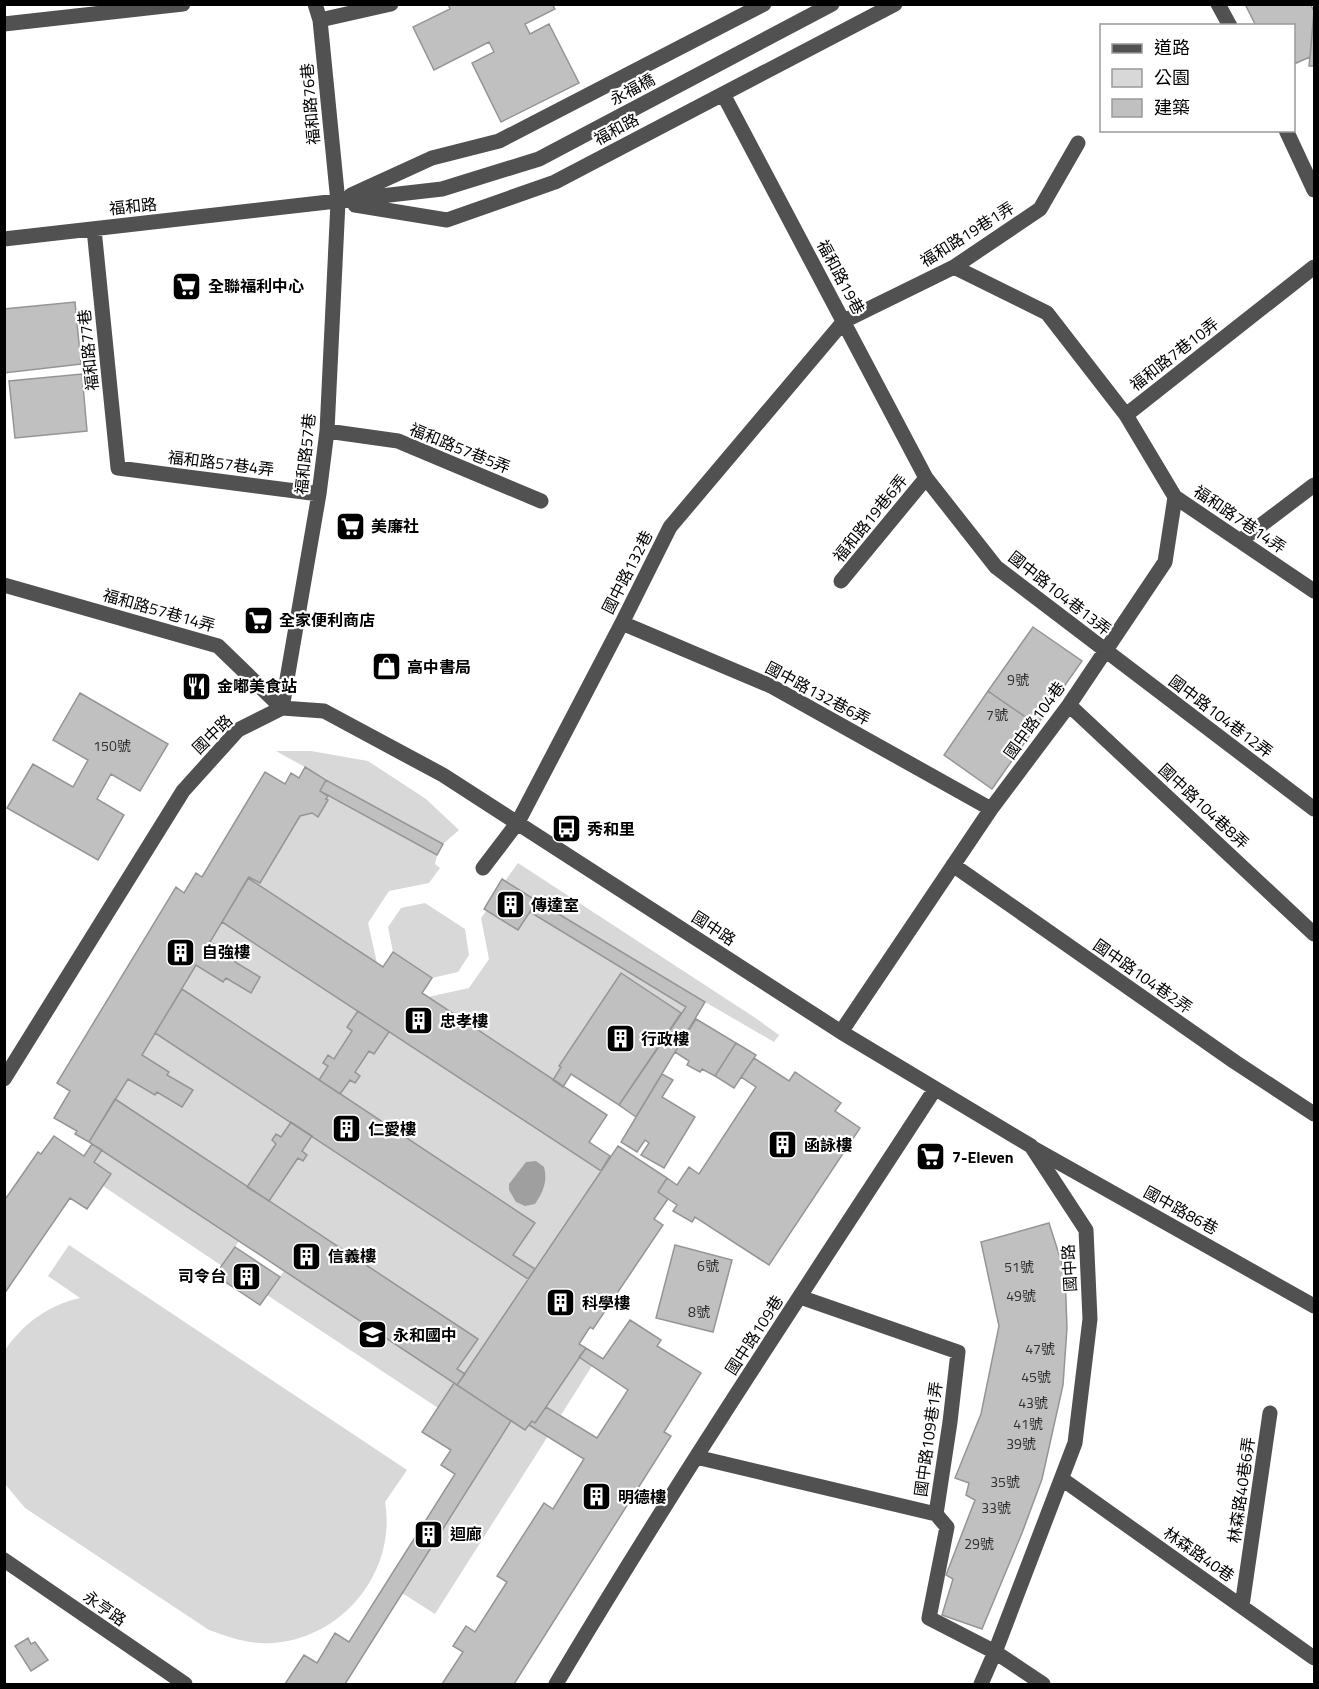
<svg xmlns="http://www.w3.org/2000/svg" width="1319" height="1689" viewBox="0 0 1319 1689" font-family="'Titillium Web','Noto Sans TC',sans-serif">
<rect width="100%" height="100%" fill="#fff"/>
<path fill="#d8d8d8" d="M276,751H311L368,761L426,799L459,830L443,844Z
M328,796L437,855L435,864L440,868L429,883L389,891L368,923L377,963L248,878L249,877L260,883L300,816L312,813L319,816L328,800L326,799Z
M518,863L757,1019L779,1035L774,1042L705,1002L505,881Z
M425,903L465,929L469,955L458,972L432,978L393,952L388,927L401,908Z
M486,911L518,930L530,912L686,1007L681,1013L621,974L560,1066L561,1067L553,1080L428,997L469,988L489,959L481,918Z
M222,922L358,1011L347,1027L352,1031L334,1058L328,1055L323,1062L328,1066L319,1080L182,989L196,965L223,981L226,978L251,992L260,977L235,962L237,958L210,942Z
M389,1032L601,1171L535,1269L513,1255L534,1223L340,1094L350,1080L355,1083L360,1076L355,1072L369,1051L374,1054Z
M155,1033L291,1122L281,1137L276,1134L272,1140L276,1144L247,1187L115,1099L128,1079L155,1095L157,1092L182,1107L192,1090L167,1075L169,1072L142,1055Z
M312,1136L528,1279L465,1374L457,1369L477,1339L269,1201L298,1158L303,1161L307,1155L302,1151Z
M102,1150L239,1241L222,1266L103,1186L111,1174L94,1162Z
M69,1245L407,1470L385,1502C397,1572 342,1639 272,1643C250,1645 229,1637 209,1630L25,1508L5,1484V1350C23,1324 48,1305 80,1298L48,1276Z
M284,1271L454,1383L438,1408L267,1295Z
M579,1357L592,1366L561,1415L546,1407Z
M511,1421L525,1430L529,1425L548,1436L435,1614L402,1593Z"/>
<path fill="#9f9f9f" d="M536,1161L544,1167C548,1181 543,1192 535,1204L525,1206L516,1202L509,1190V1184L526,1162Z"/>
<path fill="#c0c0c0" stroke="#959595" stroke-width="1.5" d="M448,4H552L555,9L525,24L530,34L549,24L579,83L501,122L472,63L494,52L489,42L434,70L413,27L450,9Z
M1245,4H1310L1314,11L1310,57L1294,64V26H1256Z
M1314,14V66H1309L1310,57Z
M75,302L81,364L4,373V309Z
M82,374L87,431L15,438L9,381Z
M1033,627L1082,661L1037,725L988,691Z
M988,691L1037,725L992,789L944,755Z
M80,693L168,744L140,791L111,774L97,799L124,815L98,860L7,808L33,764L73,787L88,760L53,740Z
M305,767L326,780L320,791L328,796L326,799L328,800L318,817L312,813L300,816L260,883L249,877L210,942L237,959L235,962L260,977L251,993L226,978L223,982L196,965L142,1055L169,1072L167,1075L193,1090L182,1107L157,1092L155,1095L128,1079L89,1142L75,1134L77,1131L54,1118L70,1091L57,1083L176,887L184,893L196,873L202,877L265,772L285,784L291,773L299,778Z
M326,780L443,844L437,855L320,791Z
M248,878L383,967L393,952L432,978L422,993L607,1115L589,1142L610,1156L601,1171L222,922Z
M502,879L537,901L518,930L484,909Z
M537,901L705,1002L636,1117L619,1105L686,1007L530,912Z
M621,973L681,1013L619,1105L571,1074L563,1087L553,1080L561,1067L559,1066Z
M182,989L535,1223L513,1255L535,1269L528,1279L155,1033Z
M358,1011L389,1032L374,1054L369,1051L355,1072L360,1076L355,1083L350,1080L340,1094L319,1080L328,1066L323,1063L328,1055L334,1059L352,1031L347,1027Z
M696,1019L736,1043L715,1076L702,1069L700,1072L687,1065L689,1061L675,1052Z
M736,1043L756,1055L734,1088L715,1076Z
M754,1058L789,1081L795,1072L841,1103L835,1111L860,1128L769,1265L695,1217L692,1222L673,1211L677,1205L658,1192L667,1178L677,1185L689,1167L699,1174L756,1087L741,1077Z
M662,1074L673,1080L662,1097L695,1117L664,1168L641,1155L649,1143L645,1140L637,1152L621,1142Z
M115,1099L478,1339L457,1369L465,1374L457,1385L89,1142Z
M291,1122L312,1136L302,1151L307,1155L303,1161L298,1158L269,1201L247,1187L276,1144L272,1140L276,1134L281,1137Z
M54,1136L84,1156L92,1144L102,1150L94,1162L111,1174L87,1209L70,1198L4,1294V1201L38,1152L41,1154Z
M618,1146L667,1178L658,1192L668,1199L654,1219L663,1225L593,1329L590,1327L579,1344L586,1348L546,1407L535,1423L532,1421L525,1430L457,1385Z
M1049,1223L1065,1273L1067,1328L1063,1385L1042,1479L1022,1533L982,1629L942,1615L953,1579L946,1575L975,1500L966,1495L969,1483L955,1478L981,1414L999,1326L981,1242Z
M675,1245L732,1260L713,1332L656,1318Z
M235,1247L280,1277L260,1305L215,1275Z
M630,1320L661,1340L657,1346L701,1373L664,1432L671,1436L514,1684H442L463,1652L453,1646L466,1626L475,1632L507,1582L497,1576L544,1503L553,1509L584,1459L529,1425L532,1421L535,1423L546,1407L597,1438L628,1390L579,1357L586,1348L603,1359Z
M454,1383L511,1421L345,1684H285L304,1655L317,1663L335,1633L349,1642L455,1474L441,1465L451,1450L422,1432Z
M28,1638L31,1644L35,1642L48,1660L31,1671L15,1646Z"/>
<g fill="none" stroke-linecap="round" stroke-linejoin="round">
<path stroke="#515151" stroke-width="15" d="M1218,4L1230,26
M320,20L391,4
M4,24L183,4
M723,94L926,478L996,567L1314,809
M1286,130L1314,190
M351,195L432,158L499,141L764,4
M355,205L447,220L555,182L895,4
M94,229L118,468L319,494
M4,239L442,189L539,159L832,4
M1126,415L1314,267
M327,431L398,441L541,501
M1175,497L1314,591
M1240,541L1314,485
M841,581L926,478
M4,585L218,646L282,708
M622,623L771,686L991,809
M1069,705L1314,934
M282,708L319,494L327,431L338,202L320,20L315,4
M953,865L1235,1062L1314,1114
M483,868L518,822L622,623L670,527L844,321L954,267L1040,209L1078,143
M841,1032L991,809L1069,705L1165,562L1175,497L1126,415L1047,313L954,267
M4,1079L183,791L238,730L282,708L324,711L443,775L841,1032L1031,1146L1086,1230L1090,1319L1075,1443L995,1652L981,1684
M1033,1148L1314,1306
M800,1297L958,1352L950,1422L936,1514L947,1527L929,1618L995,1652L1043,1684
M696,1457L936,1514
M1062,1479L1314,1658
M4,1560L185,1684
M1242,1606L1270,1413
M556,1684C676,1482 807,1286 935,1089"/>
</g>
<defs>
<symbol id="supermarket-square" viewBox="-11 -11 22 22"><rect x="-9" y="-9" width="18" height="18" rx="4" fill="#000" stroke="#fff"/><path d="M-6-5.5h2.5l.6 2H6L4.5 2H-2.5L-4.4-4H-6ZM-1.5 3.2a1.3 1.3 0 1 0 .1 0ZM3 3.2a1.3 1.3 0 1 0 .1 0Z" fill="#fff"/></symbol>
<symbol id="shop-square" viewBox="-11 -11 22 22"><rect x="-9" y="-9" width="18" height="18" rx="4" fill="#000" stroke="#fff"/><path d="M-5-2.5h2.3a2.7 3.5 0 0 1 5.4 0H5L5.5 6h-11ZM-1.5-2.5h3a1.5 2.3 0 0 0-3 0Z" fill="#fff"/></symbol>
<symbol id="restaurant-square" viewBox="-11 -11 22 22"><rect x="-9" y="-9" width="18" height="18" rx="4" fill="#000" stroke="#fff"/><path d="M-5-6h1v4h1v-4h1v4h1v-4h1v5L-1.5 .5V6h-2V.5L-5-1ZM5-6V6H3V1.5H1.5Q1.5-4 5-6Z" fill="#fff"/></symbol>
<symbol id="bus-square" viewBox="-11 -11 22 22"><rect x="-9" y="-9" width="18" height="18" rx="4" fill="#000" stroke="#fff"/><path d="M-5-6H5V4H4V6H2V4H-2V6H-4V4H-5ZM-3.5-4V0h7V-4ZM-3.5 1.2v1.5H-2V1.2ZM2 1.2v1.5H3.5V1.2Z" fill="#fff"/></symbol>
<symbol id="building-square" viewBox="-11 -11 22 22"><rect x="-9" y="-9" width="18" height="18" rx="4" fill="#000" stroke="#fff"/><path d="M-4-6H4V6H1V3H-1V6H-4ZM-2.5-4.3h1.7v1.8h-1.7ZM.8-4.3h1.7v1.8H.8ZM-2.5-1h1.7V.8h-1.7ZM.8-1h1.7V.8H.8Z" fill="#fff"/></symbol>
<symbol id="school-square" viewBox="-11 -11 22 22"><rect x="-9" y="-9" width="18" height="18" rx="4" fill="#000" stroke="#fff"/><path d="M0-5L7-2L0 1L-7-2ZM-4 1L0 2.5L4 1V4Q0 6-4 4Z" fill="#fff"/></symbol>
</defs>
<g fill-rule="evenodd">
<use href="#supermarket-square" x="170" y="270" width="33" height="33"/>
<use href="#supermarket-square" x="334" y="510" width="33" height="33"/>
<use href="#supermarket-square" x="242" y="604" width="33" height="33"/>
<use href="#shop-square" x="370" y="650" width="33" height="33"/>
<use href="#restaurant-square" x="180" y="670" width="33" height="33"/>
<use href="#bus-square" x="550" y="812" width="33" height="33"/>
<use href="#building-square" x="494" y="888" width="33" height="33"/>
<use href="#building-square" x="164" y="936" width="33" height="33"/>
<use href="#building-square" x="402" y="1004" width="33" height="33"/>
<use href="#building-square" x="604" y="1022" width="33" height="33"/>
<use href="#building-square" x="330" y="1112" width="33" height="33"/>
<use href="#building-square" x="766" y="1128" width="33" height="33"/>
<use href="#supermarket-square" x="914" y="1140" width="33" height="33"/>
<use href="#building-square" x="290" y="1240" width="33" height="33"/>
<use href="#building-square" x="230" y="1260" width="33" height="33"/>
<use href="#building-square" x="544" y="1286" width="33" height="33"/>
<use href="#school-square" x="356" y="1318" width="33" height="33"/>
<use href="#building-square" x="580" y="1480" width="33" height="33"/>
<use href="#building-square" x="412" y="1518" width="33" height="33"/>
</g>
<g text-anchor="middle" stroke-width="4.5" stroke-linejoin="round" paint-order="stroke">
<g font-size="14" fill="#303030">
<text x="1018" y="685">9號</text>
<text x="997" y="720">7號</text>
<text x="112" y="751">150號</text>
<text x="708" y="1271">6號</text>
<text x="1019" y="1272">51號</text>
<text x="1021" y="1301">49號</text>
<text x="699" y="1317">8號</text>
<text x="1040" y="1354">47號</text>
<text x="1036" y="1382">45號</text>
<text x="1033" y="1408">43號</text>
<text x="1028" y="1429">41號</text>
<text x="1021" y="1449">39號</text>
<text x="1005" y="1487">35號</text>
<text x="996" y="1513">33號</text>
<text x="979" y="1549">29號</text>
</g>
<g font-size="16" fill="#000" stroke="#fff">
<text transform="translate(632 89) rotate(-28)" y="6">永福橋</text>
<text transform="translate(310 104) rotate(-95)" y="6">福和路76巷</text>
<text transform="translate(616 129) rotate(-28)" y="6">福和路</text>
<text transform="translate(133 206) rotate(-6)" y="6">福和路</text>
<text transform="translate(967 234) rotate(-32)" y="6">福和路19巷1弄</text>
<text transform="translate(841 277) rotate(62)" y="6">福和路19巷</text>
<text transform="translate(88 350) rotate(-96)" y="6">福和路77巷</text>
<text transform="translate(1174 354) rotate(-38)" y="6">福和路7巷10弄</text>
<text transform="translate(460 448) rotate(22)" y="6">福和路57巷5弄</text>
<text transform="translate(305 454) rotate(-84)" y="6">福和路57巷</text>
<text transform="translate(221 463) rotate(7)" y="6">福和路57巷4弄</text>
<text transform="translate(870 518) rotate(-51)" y="6">福和路19巷6弄</text>
<text transform="translate(1240 519) rotate(34)" y="6">福和路7巷14弄</text>
<text transform="translate(627 572) rotate(-63)" y="6">國中路132巷</text>
<text transform="translate(1060 593) rotate(38)" y="6">國中路104巷13弄</text>
<text transform="translate(159 610) rotate(16)" y="6">福和路57巷14弄</text>
<text transform="translate(818 693) rotate(28)" y="6">國中路132巷6弄</text>
<text transform="translate(1221 716) rotate(37)" y="6">國中路104巷12弄</text>
<text transform="translate(1034 720) rotate(-54)" y="6">國中路104巷</text>
<text transform="translate(212 734) rotate(-44)" y="6">國中路</text>
<text transform="translate(1204 806) rotate(43)" y="6">國中路104巷8弄</text>
<text transform="translate(714 928) rotate(33)" y="6">國中路</text>
<text transform="translate(1143 976) rotate(35)" y="6">國中路104巷2弄</text>
<text transform="translate(1181 1210) rotate(29)" y="6">國中路86巷</text>
<text transform="translate(1069 1268) rotate(-93)" y="6">國中路</text>
<text transform="translate(754 1335) rotate(-57)" y="6">國中路109巷</text>
<text transform="translate(928 1439) rotate(-82)" y="6">國中路109巷1弄</text>
<text transform="translate(1241 1490) rotate(-82)" y="6">林森路40巷6弄</text>
<text transform="translate(1199 1554) rotate(35)" y="6">林森路40巷</text>
<text transform="translate(105 1608) rotate(35)" y="6">永亨路</text>
</g>
<g font-size="16" font-weight="bold" fill="#000" stroke="#fff" text-anchor="start">
<text x="208" y="292">全聯福利中心</text>
<text x="371" y="532">美廉社</text>
<text x="279" y="626">全家便利商店</text>
<text x="407" y="673">高中書局</text>
<text x="217" y="692">金嘟美食站</text>
<text x="587" y="835">秀和里</text>
<text x="531" y="911">傳達室</text>
<text x="202" y="958">自強樓</text>
<text x="440" y="1027">忠孝樓</text>
<text x="641" y="1045">行政樓</text>
<text x="368" y="1135">仁愛樓</text>
<text x="804" y="1151">函詠樓</text>
<text x="952" y="1163">7-Eleven</text>
<text x="328" y="1262">信義樓</text>
<text x="226" y="1282" text-anchor="end">司令台</text>
<text x="582" y="1309">科學樓</text>
<text x="393" y="1341">永和國中</text>
<text x="618" y="1503">明德樓</text>
<text x="450" y="1540">迴廊</text>
</g>
</g>
<rect width="1319" height="1689" fill="none" stroke="#000000" stroke-width="12"/>
<rect x="1100" y="24" width="195" height="108" fill="#ffffff" stroke="#999999" stroke-width="1.5"/>
<rect x="1112" y="44" width="30" height="9" fill="#515151" stroke="#999999" stroke-width="1.5"/>
<text x="1154" y="54" font-size="18" fill="#000000">道路</text>
<rect x="1112" y="69" width="30" height="18" fill="#d8d8d8" stroke="#999999" stroke-width="1.5"/>
<text x="1154" y="84" font-size="18" fill="#000000">公園</text>
<rect x="1112" y="99" width="30" height="18" fill="#c0c0c0" stroke="#999999" stroke-width="1.5"/>
<text x="1154" y="114" font-size="18" fill="#000000">建築</text>
</svg>
